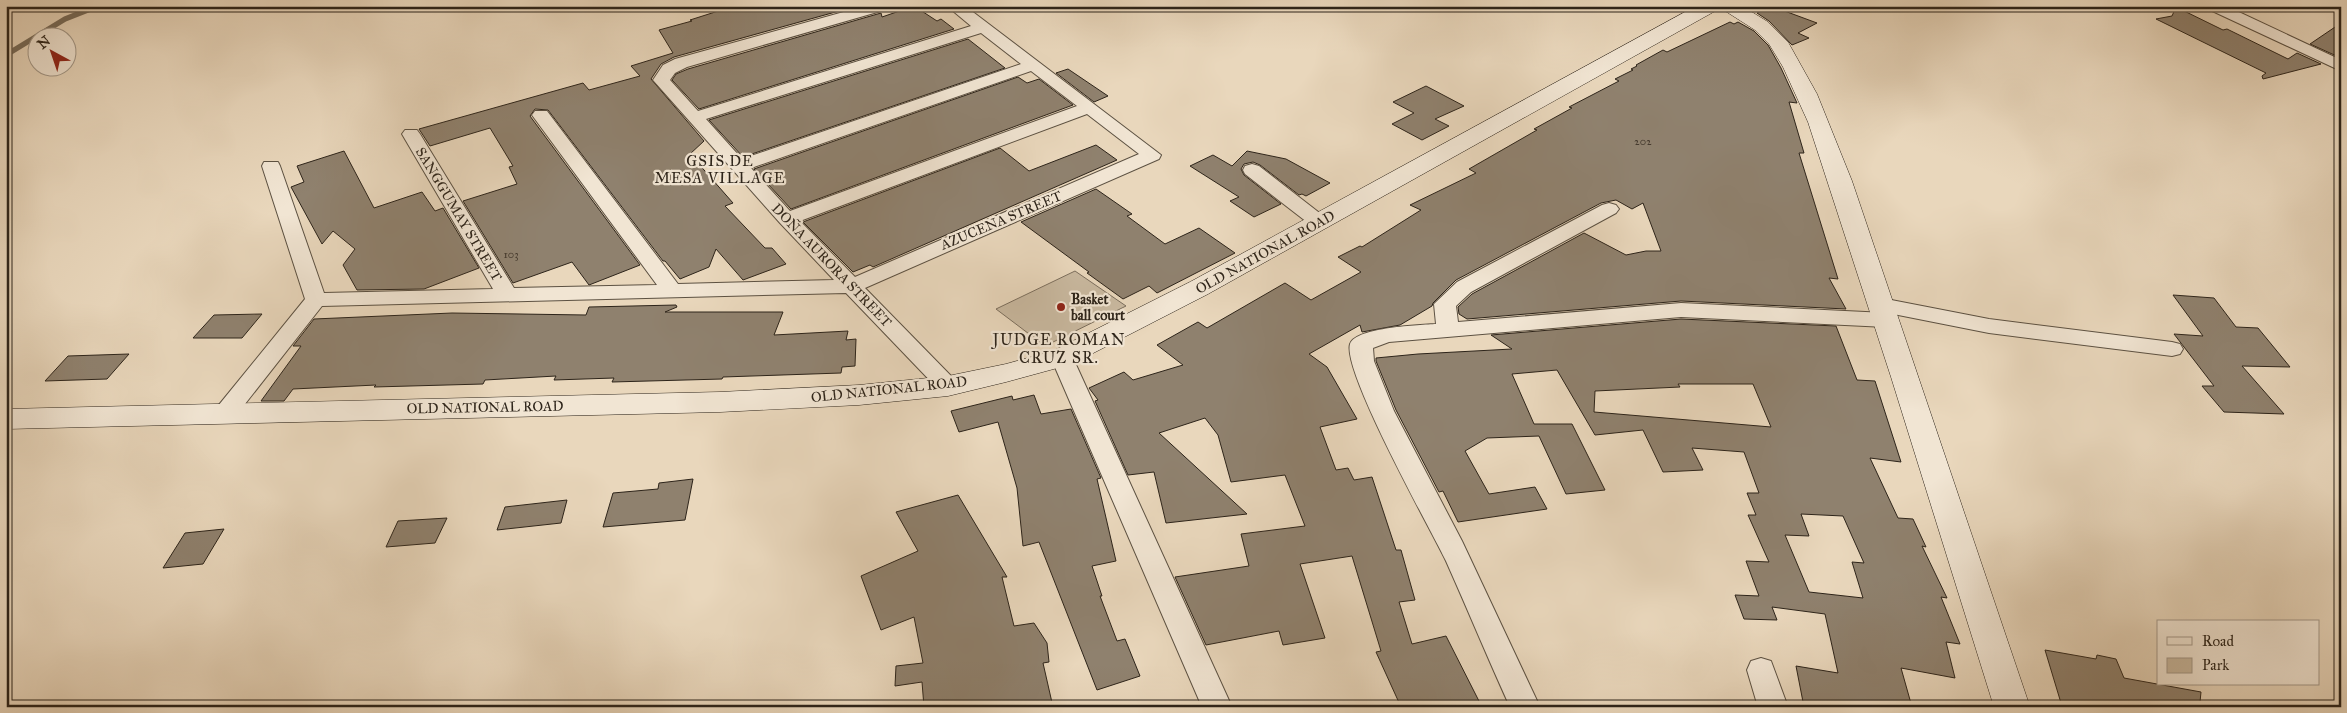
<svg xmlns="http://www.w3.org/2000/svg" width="2347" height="713" viewBox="0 0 2347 713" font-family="'IM FELL Great Primer',serif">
<rect width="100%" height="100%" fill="#e9d7bc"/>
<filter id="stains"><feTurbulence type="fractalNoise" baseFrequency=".004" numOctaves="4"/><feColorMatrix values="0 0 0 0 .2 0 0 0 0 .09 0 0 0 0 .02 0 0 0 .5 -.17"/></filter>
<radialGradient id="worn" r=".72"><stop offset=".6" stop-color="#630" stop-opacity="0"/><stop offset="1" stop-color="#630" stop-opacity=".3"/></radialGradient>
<path fill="#c9b9a0" stroke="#7b6e5d" d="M1075,271L1126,306L1045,346L996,309Z"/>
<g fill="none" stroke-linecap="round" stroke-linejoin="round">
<path stroke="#776b5a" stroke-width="5.5" d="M6,55L65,19L98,6"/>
</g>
<path fill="#8f816e" stroke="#2d241a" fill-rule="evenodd" d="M734,6H857L674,57L661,64L651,79L704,141L690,154L733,203L725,206L765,248H772L786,264L743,280L716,249L709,267L680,279L665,261H663L548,110L535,109L530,116L640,265L589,285L572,262L513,283L463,201L517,184L509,167L513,166L490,128L430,146L419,129L583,83L589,90L640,76L631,66L673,53L659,30L692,21L690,20Z
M914,6L937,21L941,19L954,29L699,109L672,80L676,74L688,69L881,13L882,17Z
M1771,6L1817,23L1798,33L1809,38L1792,45L1769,21L1757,13Z
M2176,7L2223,30L2227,29L2288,59L2297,53L2321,64L2263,79L2262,76L2266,73L2156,19L2172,16Z
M1730,22L1734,24L1738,22L1754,31L1768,45L1781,68L1797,103L1789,102L1804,153H1799L1838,279L1829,278L1846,309L1681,301L1467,319L1459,314L1458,307L1472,294L1584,233L1626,255L1646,251H1661L1643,203L1632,209L1616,200L1601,203L1456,280L1433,303L1432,306L1400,325L1362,332L1360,325L1309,354L1327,367L1357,419L1320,427L1336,470L1348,468L1354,480L1372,477L1396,550H1401L1415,600L1399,602L1412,644L1446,636L1482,707H1401L1376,652L1381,651L1352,556L1300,564L1325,638L1283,645L1279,631L1206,645L1175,577L1249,566L1241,534L1305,526L1285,475L1231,482L1218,435L1205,418L1159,433L1247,514L1166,523L1154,472L1128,475L1095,401L1098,400L1089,388L1124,372L1133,380L1183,365L1157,345L1198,322L1207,328L1285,283L1311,300L1361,272L1338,257L1360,246L1362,247L1421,210L1410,205L1476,173L1469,169L1537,130L1534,129L1572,108L1569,107L1619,81L1615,79L1633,70L1631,69L1637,66L1636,65L1663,50L1667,52Z
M2341,23V58L2310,44Z
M968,39L1005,68L743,157L709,120Z
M1068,69L1108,96L1094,102L1056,73Z
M1018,77L1027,83L1039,79L1073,105L791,209L754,169Z
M1426,86L1464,106L1435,119L1449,126L1422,140L1392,124L1414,113L1393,102Z
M1096,145L1117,160L873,267L870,265L853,272L803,222L1000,148L1029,171Z
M344,151L374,208L422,192L435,211L443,208L479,268L424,289L357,290L343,265L355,249L333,231L322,244L291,187L304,182L297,166Z
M1247,151L1286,159L1330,183L1306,196L1302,194L1299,195L1260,165L1253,162L1244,164L1241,169L1244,175L1281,204L1254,217L1230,201L1239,197L1190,166L1213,155L1232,166Z
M1096,189L1132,214L1127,216L1165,244L1199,228L1235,253L1157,293L1149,286L1123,299L1087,273L1089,272L1021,222Z
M2173,295L2214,298L2236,327L2258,328L2290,367L2242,366L2284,414L2224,412L2202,386H2214L2174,334L2203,336Z
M676,305L677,307L665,312H783L774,335L848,331L846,340L856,339L855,366L842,367L841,373L723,377L722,379L612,382L614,378L554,380L556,376L485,380L483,384L374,387L376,385L293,389L284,401H261L301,346H293L314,319L452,313L586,315L589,307Z
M262,314L242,338H193L214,315Z
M1681,319L1836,326L1857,380L1875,381L1901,462L1870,458L1898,518L1913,519L1926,547L1922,546L1947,598L1941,597L1960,644L1946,642L1955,678L1901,668L1912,707H1804L1796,666L1838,673L1825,614L1772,607L1777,620L1744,619L1735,595L1759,596L1746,561L1769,562L1748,515H1756L1747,493H1759L1744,452L1692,448L1703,470L1663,472L1643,430L1595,435L1557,370L1512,374L1534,424H1572L1605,490L1566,494L1539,436L1487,438L1465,451L1489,494L1535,487L1547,509L1458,522L1443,491L1439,492L1396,410L1376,361V358L1418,354L1512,349L1491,335ZM1678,384H1753L1771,427L1594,412L1595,391L1680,387ZM1801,514L1843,516L1864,563L1852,562L1863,598L1809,592L1785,535L1809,536Z
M129,354L107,379L45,381L68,356Z
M1034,395L1041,414L1071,409L1101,478L1097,479L1116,561L1092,566L1102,596H1100L1117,641L1125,639L1140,676L1097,690L1039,542L1023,546L1017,488L998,422L959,432L951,411L1012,396L1013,400Z
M693,479L685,520L603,527L613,493L658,489L659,483Z
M958,495L1007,577H1002L1014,626L1034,623L1047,643L1049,662L1043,663L1053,707H924L922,682L895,686L896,666L923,663L914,617L881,630L861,576L918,551L896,512Z
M567,500L561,523L497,530L505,507Z
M447,518L435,543L386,547L398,521Z
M224,529L203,564L163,568L185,533Z
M2045,650L2096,659L2097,655L2116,659L2124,678L2201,692L2200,702L2061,703Z"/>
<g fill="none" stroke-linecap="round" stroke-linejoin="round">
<defs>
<path id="street" d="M865,6H891L888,9L687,67L675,73L670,80L698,111L971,26L947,6H965L1161,155L1159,159L865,288L956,381L960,386L956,391L948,394L940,391L846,293L322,306L234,418L226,420L218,418L214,412L218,406L305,299L262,166L264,162H278L280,166L324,293L493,289L402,134L405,130H417L420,134L514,288L657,285L532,115L535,111H547L678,284L834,280L780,223L653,80L663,65L675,59ZM981,33L1021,64L742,159L706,119ZM1031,71L1077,106L790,211L751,168ZM1087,114L1139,154L855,277L800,221Z
M2205,6H2226L2341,60V71L2208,9Z
M1252,164L1259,166L1326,218L1329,222L1326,226L1319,228L1312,226L1245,174L1243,170L1245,166Z
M1609,203L1616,205L1619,209L1616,213L1471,292L1456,306L1458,322L1681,303L1886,313L1894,315L1897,320L1894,325L1886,327L1681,317L1389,342L1373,348L1374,361L1394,411L1462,541L1540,707H1510C1488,659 1468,610 1446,561C1430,528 1342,371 1350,344C1356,327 1421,325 1436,324L1434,304L1457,282L1602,205Z
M1881,298L1989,319L2172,342L2180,344L2183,349L2180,354L2172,356L1989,333L1873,310L1870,305L1873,300Z
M1062,351L1070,353L1073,358L1232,707H1202L1051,358L1054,353Z
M1761,658L1771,661L1788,707H1758L1747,670L1751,661Z"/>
<path id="secondary" d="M1696,6H1742L1768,22L1788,42L1817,94L1852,181L2030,707H1994L1891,377L1808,122L1783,67L1769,44L1755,30L1719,7L1717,10L1208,294L1072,364L1006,382L948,396L859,405L720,412L6,429V409L720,392L859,385L948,376L1006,364L1053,351L1190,282Z"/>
</defs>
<use href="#street" stroke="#5c5142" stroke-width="2"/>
<use href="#secondary" stroke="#2d241a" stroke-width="1"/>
<use href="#street" fill="#f1e5d3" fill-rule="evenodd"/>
<use href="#secondary" fill="#f1e5d3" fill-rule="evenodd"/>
</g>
<circle fill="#8f2418" stroke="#f1e5d3" stroke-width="2" cx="1061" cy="307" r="5"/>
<g text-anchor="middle" stroke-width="4.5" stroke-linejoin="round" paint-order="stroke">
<g font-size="11" fill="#463b2f">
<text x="1643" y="145">202</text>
<text x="511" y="258">103</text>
</g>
<g font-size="14" fill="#2d241a" stroke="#f1e5d3">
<text transform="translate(459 214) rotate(59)" y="5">SANGGUMAY STREET</text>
<text transform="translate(1001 220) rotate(-23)" y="5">AZUCENA STREET</text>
<text transform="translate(1265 252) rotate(-29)" y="5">OLD NATIONAL ROAD</text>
<text transform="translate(832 265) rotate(46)" y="5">DOÑA AURORA STREET</text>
<text transform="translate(889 389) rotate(-6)" y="5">OLD NATIONAL ROAD</text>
<text transform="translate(485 407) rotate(-1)" y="5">OLD NATIONAL ROAD</text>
</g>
<g font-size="14" font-weight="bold" fill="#2d241a" stroke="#f1e5d3" text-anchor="start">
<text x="1071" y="304">Basket<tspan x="1071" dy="16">ball court</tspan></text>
</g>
<g font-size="15" letter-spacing="1" fill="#2d241a" stroke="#f1e5d3">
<text x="720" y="166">GSIS DE<tspan x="720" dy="17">MESA VILLAGE</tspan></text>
</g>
<g font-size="16" letter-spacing="1" fill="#2d241a" stroke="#f1e5d3">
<text x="1059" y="345">JUDGE ROMAN<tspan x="1059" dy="18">CRUZ SR.</tspan></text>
</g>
</g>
<rect width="2347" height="713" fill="none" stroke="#e9d7bc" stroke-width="25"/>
<rect x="8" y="8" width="2332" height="698" fill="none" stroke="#2d241a" stroke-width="2.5"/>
<rect x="12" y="12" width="2322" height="688" fill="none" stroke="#2d241a"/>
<rect x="2157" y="620" width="162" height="65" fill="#f1e5d3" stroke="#a39889"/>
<rect x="2167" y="637" width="25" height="8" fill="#f1e5d3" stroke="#a39889"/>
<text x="2202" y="646" font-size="15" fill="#2d241a">Road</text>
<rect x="2167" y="658" width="25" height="15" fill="#c9b9a0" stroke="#a39889"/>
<text x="2202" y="670" font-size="15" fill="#2d241a">Park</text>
<g transform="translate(52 52) rotate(320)"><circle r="24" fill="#f1e5d3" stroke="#a39889"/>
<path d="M0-4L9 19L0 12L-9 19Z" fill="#8f2418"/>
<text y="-8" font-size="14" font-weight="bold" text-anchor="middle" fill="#2d241a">N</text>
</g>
<rect width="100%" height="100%" filter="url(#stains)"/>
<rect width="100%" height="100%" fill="url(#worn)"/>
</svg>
